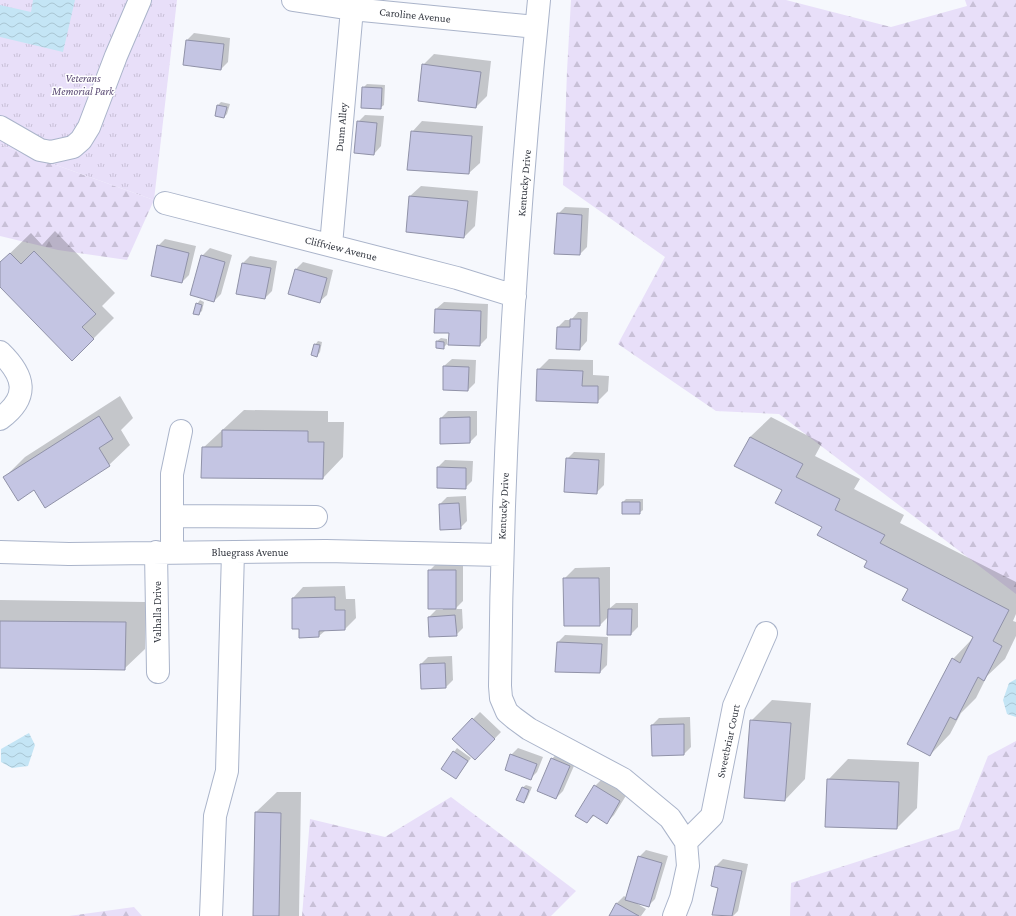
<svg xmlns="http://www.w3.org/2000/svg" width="1016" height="916" viewBox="0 0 1016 916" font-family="'Crimson Pro',serif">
<defs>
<pattern id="forest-firs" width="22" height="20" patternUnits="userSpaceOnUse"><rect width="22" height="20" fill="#e8dff9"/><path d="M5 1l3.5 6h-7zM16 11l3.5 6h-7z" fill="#c8c0d7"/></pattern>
<pattern id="park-tufts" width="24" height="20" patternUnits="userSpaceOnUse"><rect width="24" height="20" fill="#e8dff9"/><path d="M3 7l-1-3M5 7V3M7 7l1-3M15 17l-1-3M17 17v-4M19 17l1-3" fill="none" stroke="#c8c0d7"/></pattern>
<pattern id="water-waves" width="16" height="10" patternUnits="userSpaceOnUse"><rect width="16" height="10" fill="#c4e5f5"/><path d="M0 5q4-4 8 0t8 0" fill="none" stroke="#a9c5d3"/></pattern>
</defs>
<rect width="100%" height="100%" fill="#f6f8fd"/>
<path fill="url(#forest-firs)" d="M571,0H786L891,27L967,6L965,0H1016V594L779,414L716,411L618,344L665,257L563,185L567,71Z
M0,145L154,200L127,260L58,250L0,236Z
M1016,741V916H790L791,883L959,829L988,756Z
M451,797L576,891L551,916H302L310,819L385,837Z
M134,907L142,916H69Z"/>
<path fill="url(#park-tufts)" d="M0,0H177L154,200L0,145Z"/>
<path fill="url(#water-waves)" d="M33,0H75L63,52L0,37V5L31,12Z
M1016,679V717L1007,714L1003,700L1009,683Z
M29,733L35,745L28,766L12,768L1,762V749Z"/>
<path fill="#0003" d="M194,33L230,38L228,62L221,69L187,40Z
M434,54L491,61L487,96L476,107L423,65Z
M367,84L385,85L384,105L380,108L363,88Z
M221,102L230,104L227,114L224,117L218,105Z
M365,115L384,116L381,146L374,154L358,122Z
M422,121L483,126L480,163L469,173L412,132Z
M421,186L478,191L475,226L464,237L410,196Z
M565,207L589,208L587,247L580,254L558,214Z
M55,231L115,293L102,306L114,318L72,360L0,286V263L31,233L42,245Z
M165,239L196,246L189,275L182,282L158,246Z
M210,248L232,255L221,294L214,301L202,256Z
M250,256L277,261L272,291L265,298L243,263Z
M303,262L333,270L327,295L319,302L296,269Z
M200,300L204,302L202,311L198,314L197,304Z
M444,302L488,304L487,338L480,345L450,332L436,309Z
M578,312H588L587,341L580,349L557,348L558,327L565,320H571Z
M441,338L447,339V344L443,348L437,341Z
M318,341L322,342L320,352L317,356L315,345Z
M452,359L476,360L475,383L468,390L444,366Z
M549,359L593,360V375L609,376L608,391L597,402L538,370Z
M120,396L133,418L121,430L130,445L109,465L34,489L5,477L25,457Z
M244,410L328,411V422H344L343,457L323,478L203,448Z
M448,411H477V435L470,442L441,418Z
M771,417L822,443L815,456L860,479L854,489L904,515L900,523L1016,582V614L1013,621L1016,622V636L1005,659L987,676L976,698L961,713L950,734L930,755L953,659L974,637L823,526L783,490L750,437Z
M574,452L605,453L604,485L596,493L567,459Z
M445,460L473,461L472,481L465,488L438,467Z
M466,496L467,521L460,528L440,504L447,497Z
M626,499H643V510L639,513L623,502Z
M463,563V601L455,609H462L463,628L456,635L429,617L436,610H443L429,571L436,564Z
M610,567V608L616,603H638V627L631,634L609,616L600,625L564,579L575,568Z
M345,586L346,599H355L356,618L345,629L326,630L319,636L299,628L293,598L303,587Z
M0,600L146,602L145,649L124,669L0,667Z
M565,635L608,637L607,665L600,672L558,642Z
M452,656L453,680L446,687L422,688L421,664L428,657Z
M772,700L811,703L805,779L785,800L751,721Z
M480,712L501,732L475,759L473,719Z
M690,717L691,747L684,754L653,755L652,725L659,718Z
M457,748L471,758L456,778L442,768Z
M518,748L543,757L537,772L530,779L511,755Z
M559,751L577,759L563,791L556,798L552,759Z
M848,759L919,762L917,808L897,828L828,780Z
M602,779L627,794L614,815L607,822L595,815L587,822L595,786Z
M526,785L532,787L527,799L524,802L522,788Z
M277,792H301L299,916H254L256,812Z
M646,850L668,856L655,899L648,906L636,903L646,909L641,916H610L617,903L624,896L627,898L639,857Z
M723,859L748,864L738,911L733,916L713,914L719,887L716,866Z"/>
<path fill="#c4c5e3" stroke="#9092a8" d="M186,40L224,44L221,70L183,65Z
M422,64L481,72L476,108L418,101Z
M362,87L382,88L381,109L361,108Z
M217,105L227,107L224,118L215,116Z
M357,121L377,123L374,155L354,153Z
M411,131L472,136L469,174L407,170Z
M409,196L468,201L464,238L406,232Z
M557,213L582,215L580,255L554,254Z
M157,245L189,253L182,283L151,276Z
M34,251L96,314L82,327L94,339L72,361L0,287V262L10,253L21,264Z
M201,255L225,262L214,302L190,295Z
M242,263L271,268L265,299L236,294Z
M295,269L327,278L320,303L288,294Z
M196,303L202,305L199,315L193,314Z
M435,309L481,311L480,346L448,345L449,333H434Z
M570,319H581L580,350L556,349L557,327H570Z
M436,341L444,342V349L436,348Z
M314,344L320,345L317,357L311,355Z
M443,366L469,367L468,391L443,390Z
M537,369L583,371L582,386H598V403L536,401Z
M99,416L113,439L99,448L110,466L45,508L34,490L18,501L3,477Z
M470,417V443L440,444V418Z
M222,430L308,431V442H324L323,479L201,478L202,447H222Z
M750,437L803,464L796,477L840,499L835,510L885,535L880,543L1009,610L993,641L1002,646L984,681L978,677L956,720L950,717L930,756L907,744L952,658L960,663L973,637L902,600L908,589L864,567L867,561L817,535L822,527L775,503L782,490L734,466Z
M566,458L599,460L597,494L564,492Z
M437,467L466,468V489L437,488Z
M622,502H640V514H622Z
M459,503L461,529L440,530L439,504Z
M428,570H456V609H428Z
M563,578H599L600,626H564Z
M335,597V610H345V630L319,631V637L299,638V629H292V598Z
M608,609H632L631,635H607Z
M455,615L457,636L429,637L428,617Z
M0,621L126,622L125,670L0,668Z
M557,642L602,644L600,673L555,672Z
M445,663L446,688L421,689L420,664Z
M472,718L495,739L475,760L452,739Z
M750,720L791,723L785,801L744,798Z
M684,724V755L652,756L651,725Z
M453,751L468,761L456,779L441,769Z
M510,754L537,764L531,780L505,770Z
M551,758L570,766L556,799L537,791Z
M827,779L899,782L897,829L825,827Z
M594,785L620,801L607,824L593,815L587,823L575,816Z
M522,787L529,790L524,803L516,800Z
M255,812L281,813L279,916H253Z
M638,856L662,863L649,907L625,900Z
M715,866L742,871L732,916L712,915L718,888L711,886Z
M616,903L639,916H609Z"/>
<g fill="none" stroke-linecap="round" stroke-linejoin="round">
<defs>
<path id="minor" d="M293,0L352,9L536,27
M539,0C516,228 502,457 500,686L501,698L507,712L514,718L529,729L623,779L670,818L686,842L688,866L681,898L674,916
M0,127L40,150L51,152L73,147L81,140L89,127L116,56L140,0
M165,203L457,278L515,296
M331,245L352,9
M0,352C25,376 30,397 0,419
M172,516L316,517
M0,552L69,554L326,551L501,555
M156,552L158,672
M172,552V474L181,431
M686,842L712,816L734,706L766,633
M211,916L215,816L227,771L233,552"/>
</defs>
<use href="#minor" stroke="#aab4ca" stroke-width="24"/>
<use href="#minor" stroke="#fff" stroke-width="22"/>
</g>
<g text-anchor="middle" stroke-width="3" stroke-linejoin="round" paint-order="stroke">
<g font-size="11" fill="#363a43" stroke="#fff">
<text transform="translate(415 15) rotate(6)" y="4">Caroline Avenue</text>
<text transform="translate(341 127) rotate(-85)" y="4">Dunn Alley</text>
<text transform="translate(524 183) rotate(-85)" y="4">Kentucky Drive</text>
<text transform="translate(341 248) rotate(14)" y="4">Cliffview Avenue</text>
<text transform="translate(503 506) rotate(-87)" y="4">Kentucky Drive</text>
<text x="250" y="556">Bluegrass Avenue</text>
<text transform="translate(157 612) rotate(-90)" y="4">Valhalla Drive</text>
<text transform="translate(728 741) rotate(-78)" y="4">Sweetbriar Court</text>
</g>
<g font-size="11" font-style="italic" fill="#5a4a74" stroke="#fff">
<text x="83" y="82">Veterans<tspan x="83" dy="13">Memorial Park</tspan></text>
</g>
</g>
</svg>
